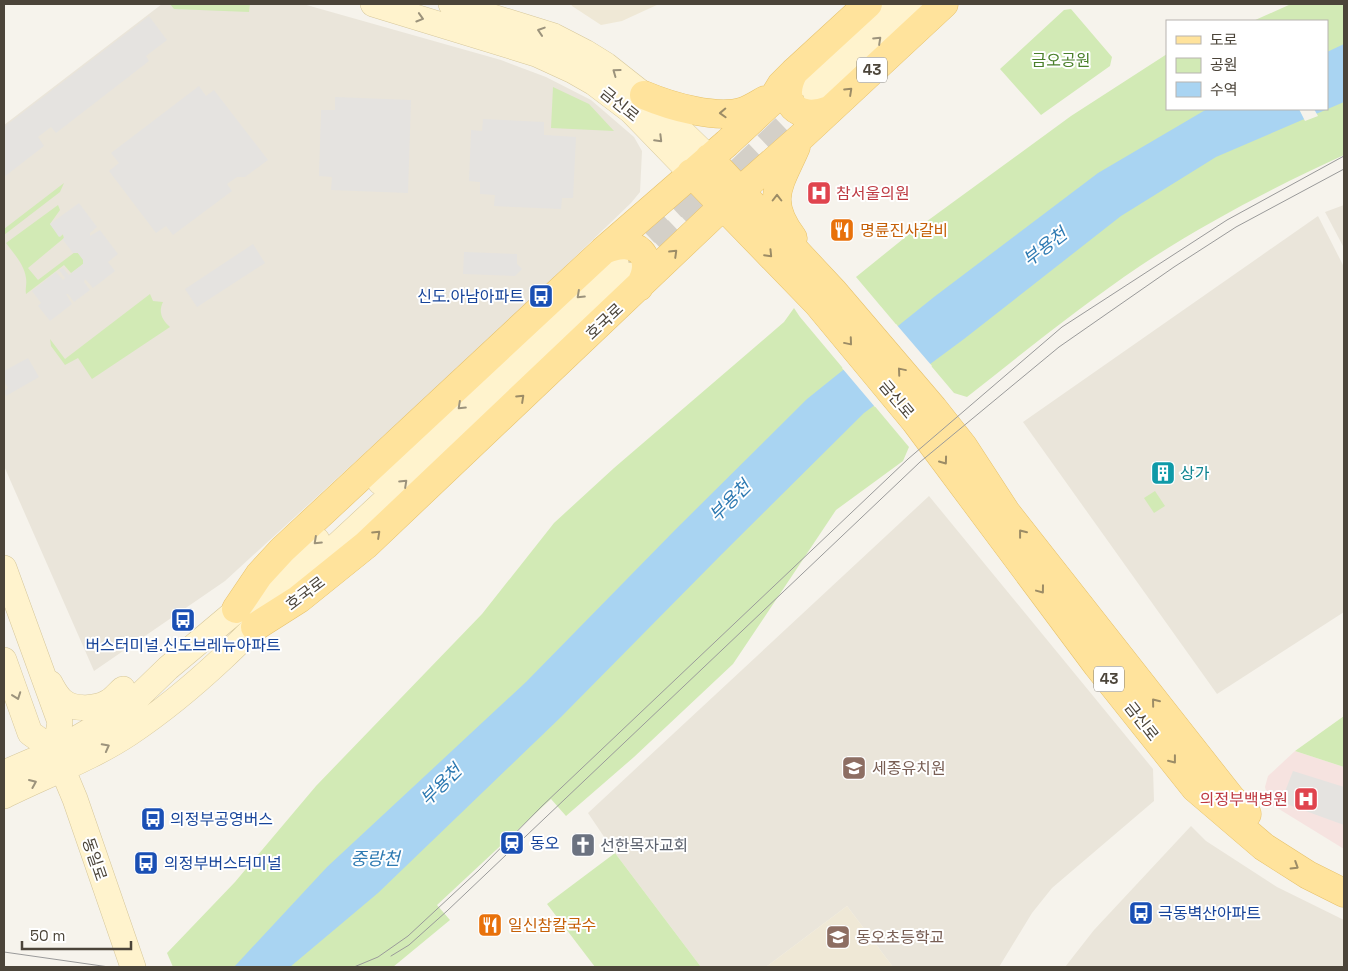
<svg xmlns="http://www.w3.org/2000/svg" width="1348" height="971" viewBox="0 0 1348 971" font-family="'Space Grotesk','Noto Sans KR',sans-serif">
<rect width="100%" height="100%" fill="#f6f3ec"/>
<path fill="#eae5da" d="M162,4H303L501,60L546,77L591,100L634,137L642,151L640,192L631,203L500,329L225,581L94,671L4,466V125Z
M1344,205V248L1325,212Z
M1318,216L1344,267V612L1217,694L1023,422Z
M929,496L1153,769L1154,801L1052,888L1032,913L999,967H893L847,906L766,967H701L615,853L588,813Z
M1191,826L1206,841L1277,887L1344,920V967H1065L1094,930Z"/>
<path fill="#efe8d6" d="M571,4H659L622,21L601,25L572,6Z
M847,906L893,967H766Z"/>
<path fill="#f6e3e0" d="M1295,751L1344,767V849L1269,803L1265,787L1268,776Z"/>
<path fill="#d2eab5" d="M170,4H250L249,12L174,9Z
M1291,4H1344V155C1276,186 1203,224 1140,266C1081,306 1024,352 967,397L954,393L856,277L908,235L1071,116L1167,54V109H1327V21H1253Z
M1071,9L1112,57L1110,66L1041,115L1000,69L1064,10Z
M553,87L589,104L614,131L551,128Z
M64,183L60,192L4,235V229Z
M58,205L60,210L50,224L60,237L63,234L64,238L28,268L38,280L75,252H77L83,259V264L71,273L64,265L26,294C25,289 27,284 26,278C24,264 14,254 6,243Z
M150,294L153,301L163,302C158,312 162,320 170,327L92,379L78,358L65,365L51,346L50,339L65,359Z
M794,308L800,317L909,447L903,461L836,510L733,664L634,757L566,816L551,799L437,905L450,920L393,967H173L167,953L235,882L316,786L482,614L554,523L614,468L784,322Z
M1155,491L1165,506L1154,513L1144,498Z
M1344,716V767L1295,751Z
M615,853L701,967H595L547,904Z"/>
<path fill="#e5e3e0" d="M149,16L167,40L146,56L149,61L56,133L51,127L38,137L44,146L4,177V127Z
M199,86L206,96L214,90L268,160L245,177H237L227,184L232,191L173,235L166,226L156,233L109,171L119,163L111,153Z
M335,97L411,100L408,193L331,190L332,177L319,176L321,110H335Z
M483,119L544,122V135L576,137L573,198H562L561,209L494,206L495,195L480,194V182L469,181L471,130L482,131Z
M79,203L97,227L90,233V236L100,230L118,254L108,262L115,271L93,288L85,279L84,282L90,290L74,302L68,294H66L72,304L50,321L38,306L41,303L32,291L56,272L63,280L65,278L59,270L63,268L69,275L83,264V260L78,253H73L63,240L64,237L63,234L59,237L50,224Z
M253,244L265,263L197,307L185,289Z
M464,252L517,254V264L522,269L515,276L463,274Z
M28,358L39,377L6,396L4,391L8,388L4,381V371Z
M1293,771L1344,787V825L1281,802Z"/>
<path fill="#a9d4f2" d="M1344,44V102L1216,157L1121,216L964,339L864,413L722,554L561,717L378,893L290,967H234L327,867L526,682L675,530L807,399L934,297L1098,173L1207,109H1327V52Z"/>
<path fill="#f6f3ec" d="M1299,109H1314L1318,116L1305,121Z
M896,324L932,366L875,407L842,368Z"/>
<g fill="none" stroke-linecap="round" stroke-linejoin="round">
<path stroke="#d4d0c8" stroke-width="25" stroke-dasharray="25 12" stroke-linecap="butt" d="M619,259L690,192
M632,272L815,98"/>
<defs>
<path id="secondary" d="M373,4L536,54L573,71L594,83L631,111L691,173
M451,4L554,36L585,52L606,65L644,95L709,158
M804,83L890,4
M816,96L917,4
M380,482L616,262
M4,568L60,722L55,751L75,799L133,967
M4,660L30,733L55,751
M50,683C54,690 57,697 64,702C75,710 96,709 108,702C114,699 118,693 123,689
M4,773L55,751L103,723L138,697L168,668L294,562L317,540
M4,796C46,775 91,759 130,733C196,689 252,631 306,574L628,275"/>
<path id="primary" d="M794,72C777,103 798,122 829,110
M644,95C670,106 717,120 744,111C752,108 758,104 765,100
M709,158L834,292L933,408L963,446L1006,512L1231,798L1247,814
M691,173L818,304L915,421L1097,665L1195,788L1264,847L1308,875L1344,893
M793,238C764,200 780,184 796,147
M604,250C636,235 658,257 639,287
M236,609L259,575L282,550L604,250L727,143L770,103L781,85L794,72L868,4
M255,627L299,599L366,545L723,206L801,137L944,4"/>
</defs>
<use href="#secondary" stroke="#d6c79b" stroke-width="26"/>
<use href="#primary" stroke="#e6c16a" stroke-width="29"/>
<use href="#secondary" stroke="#fff3cd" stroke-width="25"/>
<use href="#primary" stroke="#ffe39c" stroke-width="28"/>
<path stroke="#9a9a9a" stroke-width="1" d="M4,952L109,967
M391,956L409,945L447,911L920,462L1059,347L1174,267L1236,227L1344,169
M354,967L378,957L408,936L478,871L542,806L908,459L1062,327L1227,220L1344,156"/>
</g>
<defs><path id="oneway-chevron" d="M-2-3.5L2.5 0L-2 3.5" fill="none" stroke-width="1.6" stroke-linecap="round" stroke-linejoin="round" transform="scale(1.25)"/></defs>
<g stroke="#9c937c">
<use href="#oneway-chevron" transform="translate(420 18) rotate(17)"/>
<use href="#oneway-chevron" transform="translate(541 31) rotate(-162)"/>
<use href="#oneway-chevron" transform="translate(878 40) rotate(-43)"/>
<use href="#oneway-chevron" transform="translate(616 72) rotate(-144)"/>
<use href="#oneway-chevron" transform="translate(659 139) rotate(45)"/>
<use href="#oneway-chevron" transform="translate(580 295) rotate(137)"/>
<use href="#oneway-chevron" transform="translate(461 406) rotate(137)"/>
<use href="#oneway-chevron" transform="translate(404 483) rotate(-43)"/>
<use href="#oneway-chevron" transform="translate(317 541) rotate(137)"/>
<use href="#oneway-chevron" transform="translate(17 696) rotate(70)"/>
<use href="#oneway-chevron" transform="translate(106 747) rotate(-28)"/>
<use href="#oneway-chevron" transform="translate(33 783) rotate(-23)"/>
</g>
<g stroke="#9c8c66">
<use href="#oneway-chevron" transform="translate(849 91) rotate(-43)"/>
<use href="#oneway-chevron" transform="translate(723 113) rotate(178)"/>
<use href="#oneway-chevron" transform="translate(777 198) rotate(-90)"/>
<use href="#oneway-chevron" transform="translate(674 253) rotate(-44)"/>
<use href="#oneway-chevron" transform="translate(769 254) rotate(46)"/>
<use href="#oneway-chevron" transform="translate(849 342) rotate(50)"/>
<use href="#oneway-chevron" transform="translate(901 371) rotate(-130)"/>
<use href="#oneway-chevron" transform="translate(521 398) rotate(-43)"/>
<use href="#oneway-chevron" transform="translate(944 461) rotate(54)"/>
<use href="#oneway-chevron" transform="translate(1022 533) rotate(-128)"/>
<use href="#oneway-chevron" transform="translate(377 534) rotate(-43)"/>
<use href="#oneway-chevron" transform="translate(1041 590) rotate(53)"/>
<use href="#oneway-chevron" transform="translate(1155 702) rotate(-129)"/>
<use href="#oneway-chevron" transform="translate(1173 760) rotate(52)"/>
<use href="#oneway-chevron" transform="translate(1295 866) rotate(32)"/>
</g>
<defs>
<symbol id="hospital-square" viewBox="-11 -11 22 22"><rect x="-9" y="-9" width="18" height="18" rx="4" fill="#e0444e" stroke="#fff"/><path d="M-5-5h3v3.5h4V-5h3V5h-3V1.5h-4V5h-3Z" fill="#fff"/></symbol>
<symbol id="restaurant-square" viewBox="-11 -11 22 22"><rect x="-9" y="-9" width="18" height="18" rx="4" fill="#e8710a" stroke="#fff"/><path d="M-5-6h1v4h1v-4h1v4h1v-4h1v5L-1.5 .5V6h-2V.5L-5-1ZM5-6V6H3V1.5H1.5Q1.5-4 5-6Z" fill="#fff"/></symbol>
<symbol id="bus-square" viewBox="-11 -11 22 22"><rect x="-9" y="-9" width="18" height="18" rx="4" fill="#1a4fb4" stroke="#fff"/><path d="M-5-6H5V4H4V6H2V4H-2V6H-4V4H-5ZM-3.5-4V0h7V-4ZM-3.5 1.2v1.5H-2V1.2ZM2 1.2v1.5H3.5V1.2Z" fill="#fff"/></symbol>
<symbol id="building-square" viewBox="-11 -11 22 22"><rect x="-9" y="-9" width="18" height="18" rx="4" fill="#0f9aa8" stroke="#fff"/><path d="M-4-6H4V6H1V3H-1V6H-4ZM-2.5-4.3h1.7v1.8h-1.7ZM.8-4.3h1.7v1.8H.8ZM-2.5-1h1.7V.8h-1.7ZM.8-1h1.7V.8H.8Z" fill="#fff"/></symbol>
<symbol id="school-square" viewBox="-11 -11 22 22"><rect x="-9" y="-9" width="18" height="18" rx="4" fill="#8d6e63" stroke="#fff"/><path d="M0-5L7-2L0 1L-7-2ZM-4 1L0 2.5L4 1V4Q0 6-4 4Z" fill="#fff"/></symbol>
<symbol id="station-square" viewBox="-11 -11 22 22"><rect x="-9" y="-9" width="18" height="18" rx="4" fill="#1a4fb4" stroke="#fff"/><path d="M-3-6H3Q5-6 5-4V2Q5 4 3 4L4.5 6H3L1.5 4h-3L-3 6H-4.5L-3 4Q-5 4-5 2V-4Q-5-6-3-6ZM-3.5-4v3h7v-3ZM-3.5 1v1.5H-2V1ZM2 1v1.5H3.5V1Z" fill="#fff"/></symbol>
<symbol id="church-square" viewBox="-11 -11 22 22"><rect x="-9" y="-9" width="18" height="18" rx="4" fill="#6b7280" stroke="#fff"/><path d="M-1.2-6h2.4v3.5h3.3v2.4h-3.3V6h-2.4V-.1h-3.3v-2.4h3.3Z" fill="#fff"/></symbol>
</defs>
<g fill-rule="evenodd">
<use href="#hospital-square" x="805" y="179" width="28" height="28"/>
<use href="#restaurant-square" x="828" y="216" width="28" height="28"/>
<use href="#bus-square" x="527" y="282" width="28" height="28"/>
<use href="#building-square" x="1149" y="459" width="28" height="28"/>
<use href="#bus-square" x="169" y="606" width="28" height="28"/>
<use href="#school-square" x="840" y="754" width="28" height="28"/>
<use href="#hospital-square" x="1292" y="785" width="28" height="28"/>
<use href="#bus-square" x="139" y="805" width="28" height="28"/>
<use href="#station-square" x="498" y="829" width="28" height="28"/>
<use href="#church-square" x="569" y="831" width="28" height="28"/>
<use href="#bus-square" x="132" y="849" width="28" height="28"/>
<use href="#bus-square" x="1127" y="899" width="28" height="28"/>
<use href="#restaurant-square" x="476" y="911" width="28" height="28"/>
<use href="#school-square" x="824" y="923" width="28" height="28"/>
</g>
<g text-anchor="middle" stroke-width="4" stroke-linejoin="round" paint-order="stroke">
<g fill="#fff" stroke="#817c74" stroke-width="1">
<rect x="857" y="57.5" width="30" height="25" rx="4"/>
<rect x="1094" y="666.5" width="30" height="25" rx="4"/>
</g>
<g font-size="15" font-weight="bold" fill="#4b4439">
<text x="872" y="75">43</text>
<text x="1109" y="684">43</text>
</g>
<g font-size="16" fill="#4a7f2a" stroke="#fff">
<text x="1061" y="66">금오공원</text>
</g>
<g font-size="16" fill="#4b4439" stroke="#fff">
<text transform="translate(620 104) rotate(39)" y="6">금신로</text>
<text transform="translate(604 321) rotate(-43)" y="6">호국로</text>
<text transform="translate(897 399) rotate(50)" y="6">금신로</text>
<text transform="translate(305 593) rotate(-37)" y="6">호국로</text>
<text transform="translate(1142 721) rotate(52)" y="6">금신로</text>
<text transform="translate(95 859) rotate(71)" y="6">동일로</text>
</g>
<g font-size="16" fill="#be3a42" stroke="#fff" text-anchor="start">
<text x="836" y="199">참서울의원</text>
<text x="1288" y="805" text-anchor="end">의정부백병원</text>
</g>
<g font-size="16" fill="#c56008" stroke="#fff" text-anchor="start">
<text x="860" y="236">명륜진사갈비</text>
<text x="508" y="931">일신참칼국수</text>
</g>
<g font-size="16" fill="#164399" stroke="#fff" text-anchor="start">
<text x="524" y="302" text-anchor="end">신도.아남아파트</text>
<text x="183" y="651" text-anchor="middle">버스터미널.신도브레뉴아파트</text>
<text x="170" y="825">의정부공영버스</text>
<text x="530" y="849">동오</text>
<text x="164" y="869">의정부버스터미널</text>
<text x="1158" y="919">극동벽산아파트</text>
</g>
<g font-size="16" fill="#0d838f" stroke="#fff" text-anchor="start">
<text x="1180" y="479">상가</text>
</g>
<g font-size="16" fill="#785e54" stroke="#fff" text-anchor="start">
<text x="872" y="774">세종유치원</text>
<text x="856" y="943">동오초등학교</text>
</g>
<g font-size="16" fill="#5b616d" stroke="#fff" text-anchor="start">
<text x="600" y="851">선한목자교회</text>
</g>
<g font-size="18" font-style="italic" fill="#2e7ab2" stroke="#fff">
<text transform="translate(1045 247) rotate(-38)" y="6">부용천</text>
<text transform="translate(730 501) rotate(-45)" y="6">부용천</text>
<text transform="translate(441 785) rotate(-45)" y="6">부용천</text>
<text x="375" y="865">중랑천</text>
</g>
</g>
<rect width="1348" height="971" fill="none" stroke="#4b4439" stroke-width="10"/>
<rect x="1166" y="20" width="162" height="90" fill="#ffffff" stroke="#b7b4b0"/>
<rect x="1176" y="36" width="25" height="8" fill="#ffe39c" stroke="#b7b4b0"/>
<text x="1210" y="45" font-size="15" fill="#4b4439">도로</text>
<rect x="1176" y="58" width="25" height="15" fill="#d2eab5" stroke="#b7b4b0"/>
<text x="1210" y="70" font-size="15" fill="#4b4439">공원</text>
<rect x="1176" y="82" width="25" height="15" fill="#a9d4f2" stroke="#b7b4b0"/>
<text x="1210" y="95" font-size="15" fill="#4b4439">수역</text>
<path d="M22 941v8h109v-8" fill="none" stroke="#4b4439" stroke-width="2.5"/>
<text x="30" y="941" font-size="15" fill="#4b4439" stroke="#ffffff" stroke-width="4" paint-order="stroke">50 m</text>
</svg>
